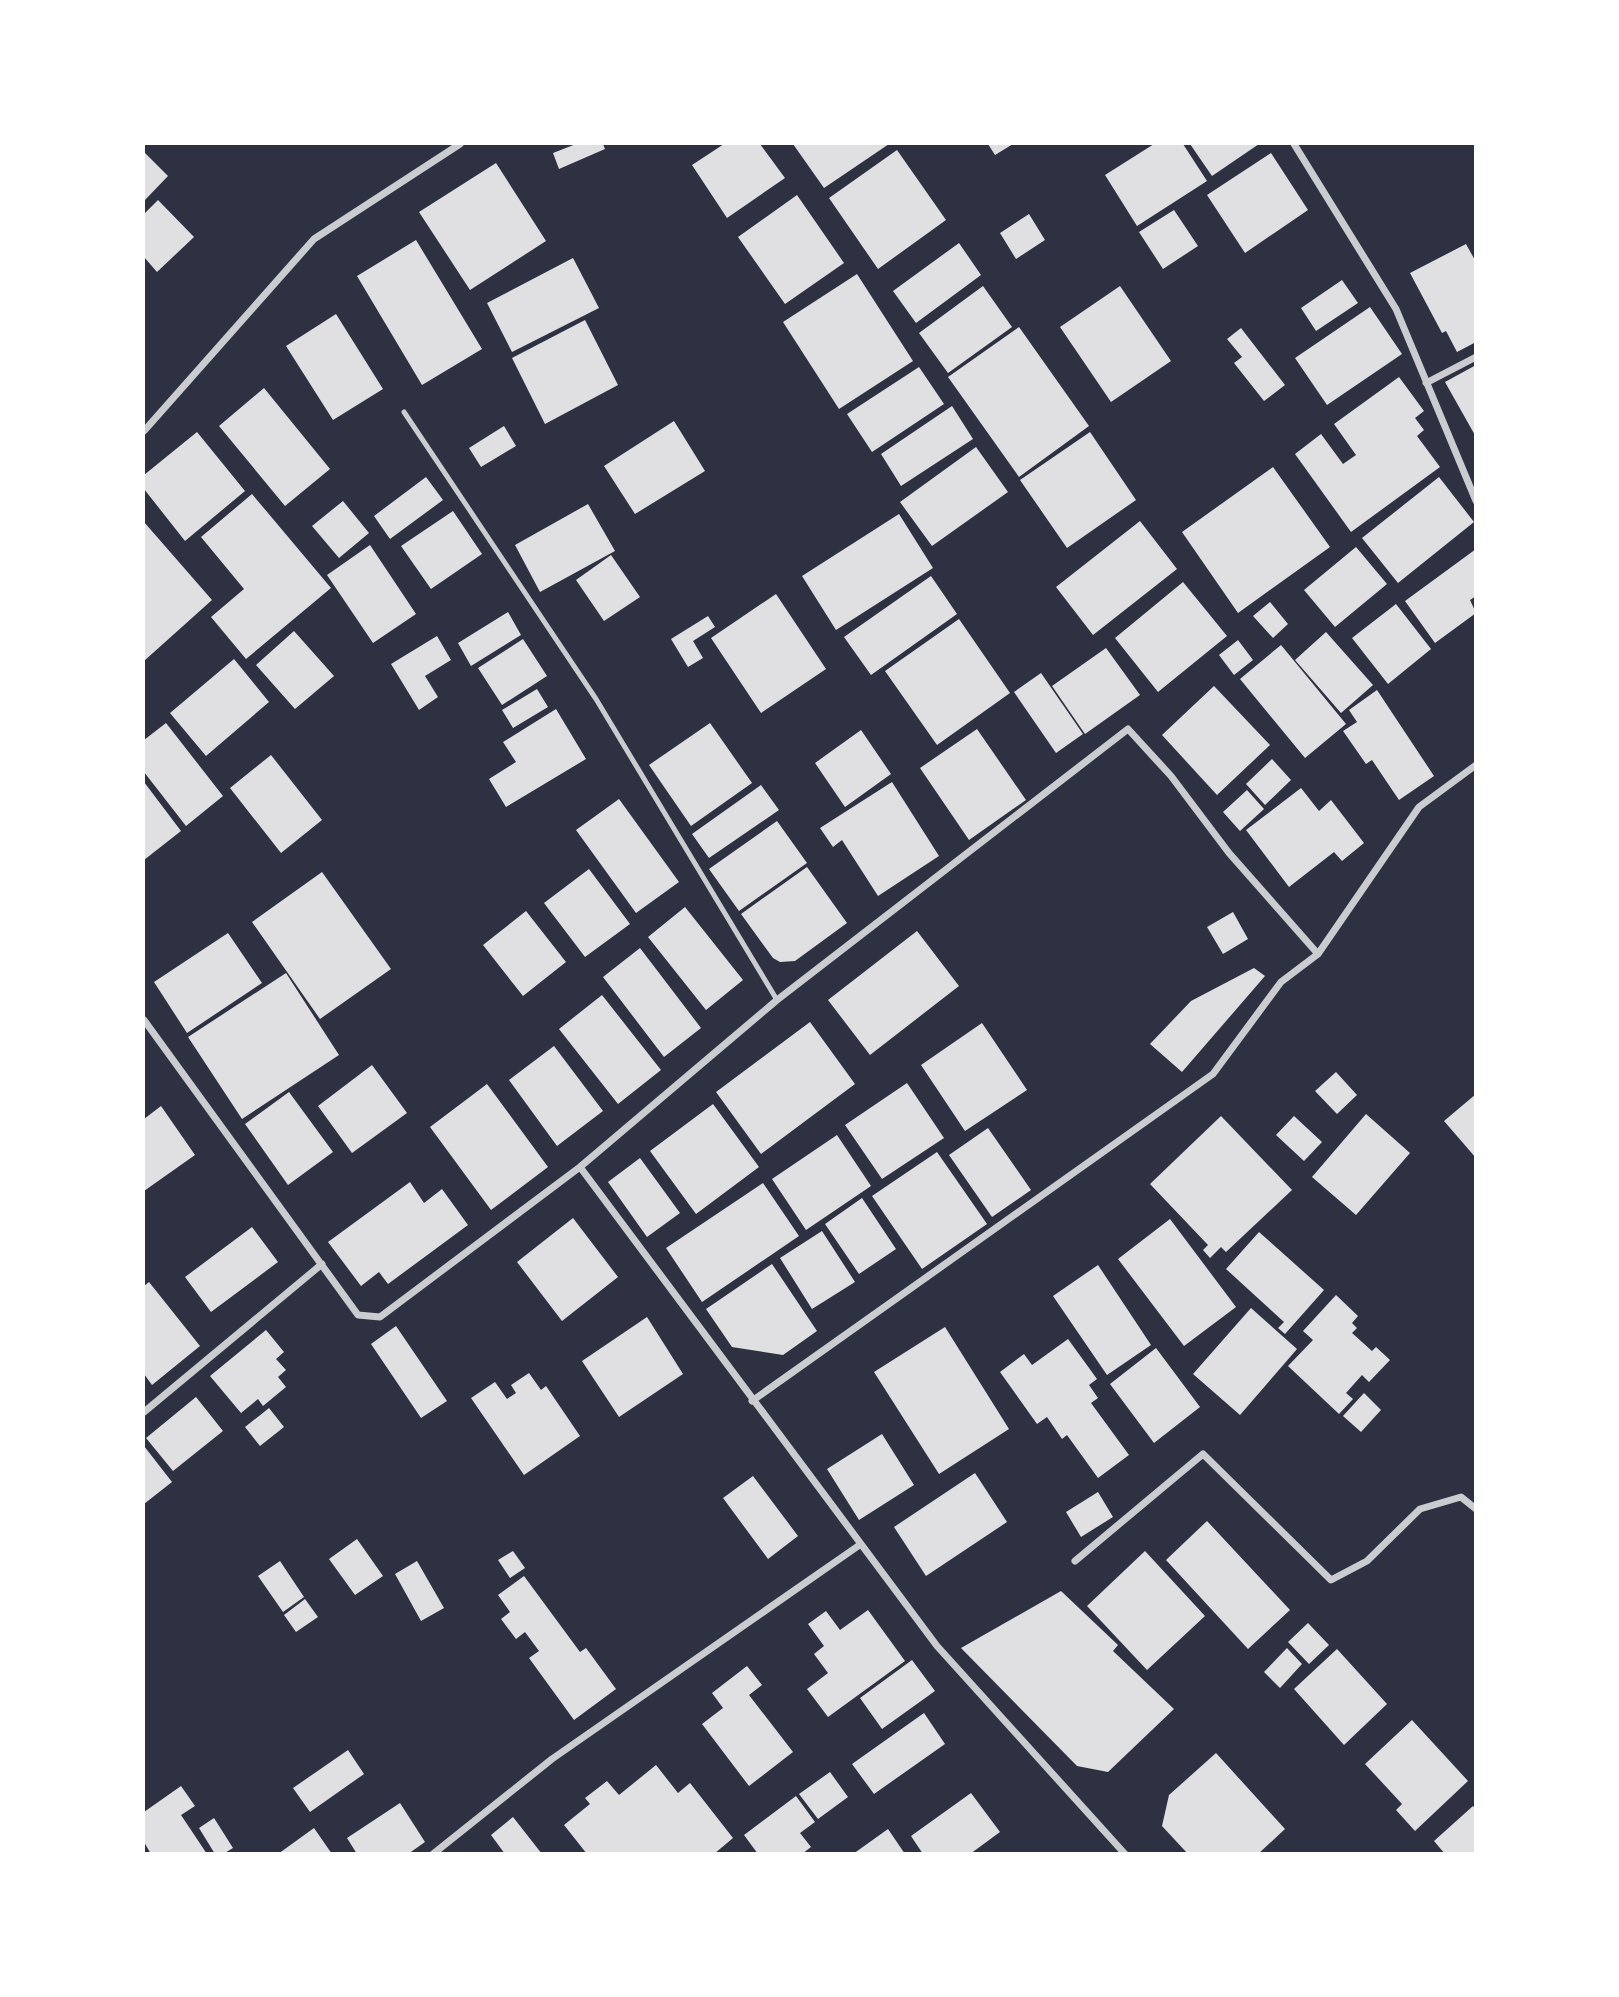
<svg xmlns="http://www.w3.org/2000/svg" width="1619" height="1997" viewBox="0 0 1619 1997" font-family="'Varela Round',sans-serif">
<rect width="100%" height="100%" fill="#2d3142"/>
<path fill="#e0e0e3" d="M576,144H603L605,149L559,169L553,153Z
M724,144H760L785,178L727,218L692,165Z
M793,144H889L824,188Z
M988,144H1013L995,155Z
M1154,144H1183L1207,181L1137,226L1105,175Z
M1190,144H1259L1212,176Z
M897,150L946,220L878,269L829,198Z
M144,152L168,176L144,201Z
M1271,153L1308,210L1245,253L1207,195Z
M496,163L546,241L470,290L419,212Z
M797,195L844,263L785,304L738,237Z
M158,200L194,237L157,272L144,257V214Z
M1174,210L1198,246L1163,269L1139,232Z
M1029,214L1045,240L1016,259L1000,233Z
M416,240L482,349L422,385L357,276Z
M959,243L981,275L916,323L893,291Z
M1466,244L1476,262V342L1457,352L1446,331L1442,333L1410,273Z
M573,258L599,308L512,352L487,303Z
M857,274L913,361L839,409L783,322Z
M1342,280L1358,303L1316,331L1301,308Z
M983,286L1012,327L948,373L919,333Z
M1120,286L1171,361L1111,402L1060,327Z
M1370,307L1402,354L1327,405L1295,358Z
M336,314L383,389L333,420L286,346Z
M585,320L618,385L545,424L512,358Z
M1019,327L1089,426L1019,477L948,377Z
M1241,328L1285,385L1264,401L1234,363L1242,357L1227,339Z
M1476,365V437L1445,382Z
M919,367L944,404L872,452L847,414Z
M1399,377L1424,411L1415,418L1424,430L1417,436L1440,467L1351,532L1295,454L1321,434L1343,464L1356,455L1334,424Z
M264,388L330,469L285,506L219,426Z
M952,406L973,439L901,486L881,454Z
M674,421L705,471L635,514L604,466Z
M504,426L516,446L481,467L469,448Z
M197,432L245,491L185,541L144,489V475Z
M1090,432L1136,500L1067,548L1020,480Z
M976,447L1008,492L932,546L900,502Z
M1273,467L1330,547L1238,613L1182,532Z
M426,477L443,500L390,539L374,516Z
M1439,477L1474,522L1398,583L1362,538Z
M252,494L331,588L246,659L211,617L244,589L201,537Z
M343,501L369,533L339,558L312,526Z
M588,504L615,551L540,592L515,545Z
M453,511L482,554L431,589L401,546Z
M899,514L933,568L836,630L802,576Z
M1140,521L1177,569L1093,635L1056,587Z
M144,522L212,600L144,661Z
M370,545L416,614L373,643L327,575Z
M1356,547L1387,584L1335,627L1304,590Z
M1476,549V596L1470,600L1476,613L1435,643L1405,601Z
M611,555L640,597L604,621L576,580Z
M931,576L957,614L871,675L844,637Z
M1183,582L1227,636L1158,692L1115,638Z
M776,594L826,669L761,713L711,638Z
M1270,602L1288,624L1273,638L1253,616Z
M1396,604L1431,649L1388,684L1352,638Z
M508,612L521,635L471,666L458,643Z
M708,616L715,627L693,641L703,658L688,667L671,639Z
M959,619L1010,693L937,745L885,671Z
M294,631L334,676L295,709L256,665Z
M1326,632L1373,685L1341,713L1295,660Z
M437,636L451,660L425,676L438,697L419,710L391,664Z
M523,639L547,676L502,705L478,668Z
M1238,640L1253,660L1234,675L1219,655Z
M1281,645L1346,724L1305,758L1240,679Z
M1106,648L1140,695L1085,734L1052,686Z
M234,659L269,702L206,756L170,713Z
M1041,673L1083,734L1056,753L1014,692Z
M1214,686L1270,745L1217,795L1162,735Z
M537,689L548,707L513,728L502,710Z
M1377,690L1434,776L1399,800L1372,760L1366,764L1343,731L1357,722L1349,710Z
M556,709L586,759L506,807L489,779L516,762L503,742Z
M166,723L223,796L186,826L144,772V740Z
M710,723L752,783L691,826L649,765Z
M977,729L1026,800L969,840L920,768Z
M861,730L891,774L845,807L815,763Z
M271,755L322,820L281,853L230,788Z
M1272,759L1291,780L1265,805L1246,784Z
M144,782L181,831L144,860Z
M892,782L939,856L878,896L842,840L833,847L820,828Z
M761,785L779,810L709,858L692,834Z
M1301,788L1319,811L1331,800L1364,843L1342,861L1334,852L1289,887L1246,830Z
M1247,790L1264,809L1240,831L1223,812Z
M619,799L679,882L636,913L576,830Z
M777,821L807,863L739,911L709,869Z
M807,867L847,923L795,961L780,962L773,958L741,914Z
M589,869L630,924L585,957L544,903Z
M322,872L391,969L320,1019L252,922Z
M685,907L743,980L706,1010L648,937Z
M526,911L566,962L523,996L483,945Z
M1233,912L1248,939L1223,954L1207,927Z
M917,931L959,986L870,1055L828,1000Z
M228,933L262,983L187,1033L154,982Z
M640,948L701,1028L664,1057L603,977Z
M1254,968L1265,976L1182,1072L1150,1044L1191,1001Z
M286,973L339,1055L242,1119L188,1037Z
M602,995L661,1070L618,1104L559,1029Z
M810,1022L855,1084L761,1154L716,1092Z
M982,1023L1027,1090L965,1131L921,1065Z
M554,1046L603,1111L557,1146L509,1080Z
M372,1065L407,1113L352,1153L318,1106Z
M1336,1072L1357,1095L1337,1114L1315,1091Z
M907,1083L944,1138L882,1179L845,1125Z
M487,1084L548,1167L491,1210L430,1127Z
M289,1092L333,1152L288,1185L245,1124Z
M1476,1094V1158L1444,1121Z
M713,1104L759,1167L696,1214L650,1151Z
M161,1106L195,1155L144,1191V1119Z
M1366,1114L1410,1153L1356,1215L1312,1177Z
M1221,1116L1292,1190L1226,1252L1221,1247L1210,1258L1203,1250L1208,1245L1150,1184Z
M1294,1116L1322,1142L1304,1161L1276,1135Z
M988,1128L1031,1190L992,1217L949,1155Z
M837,1135L871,1186L806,1230L772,1179Z
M937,1152L987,1224L922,1269L872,1196Z
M640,1158L680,1213L647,1237L608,1182Z
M410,1182L424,1203L442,1189L468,1225L388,1284L379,1272L361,1286L328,1242Z
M763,1183L799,1236L702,1302L666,1248Z
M862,1198L896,1249L859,1274L825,1224Z
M573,1218L618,1277L562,1321L517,1262Z
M1170,1219L1236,1307L1184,1346L1118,1259Z
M252,1227L278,1262L211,1312L185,1277Z
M822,1231L855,1282L812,1309L780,1258Z
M1259,1232L1324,1290L1285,1334L1278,1328L1284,1322L1226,1269Z
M772,1264L817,1331L783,1355L732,1347L706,1309Z
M1098,1265L1151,1345L1107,1375L1053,1296Z
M149,1282L200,1346L152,1385L144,1374V1286Z
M1336,1295L1358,1316L1352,1323L1357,1328L1352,1333L1372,1351L1376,1347L1390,1360L1369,1382L1362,1375L1346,1393L1353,1399L1339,1414L1288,1366L1313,1340L1303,1331Z
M1251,1308L1297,1349L1240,1415L1193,1374Z
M647,1317L683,1374L619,1417L582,1361Z
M396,1326L447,1401L421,1418L371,1344Z
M945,1327L1009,1429L939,1474L874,1372Z
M266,1330L284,1352L276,1359L286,1370L278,1377L286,1387L263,1406L258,1399L241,1413L210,1376Z
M1068,1339L1097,1379L1089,1385L1098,1398L1091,1403L1129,1455L1098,1478L1067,1435L1062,1439L1047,1417L1037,1424L1000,1372L1024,1354L1032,1365Z
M1156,1348L1200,1407L1154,1443L1110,1384Z
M529,1373L541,1390L546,1386L580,1436L524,1475L471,1398L495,1382L507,1399L516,1393L511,1385Z
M1364,1393L1381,1410L1361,1432L1343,1416Z
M196,1397L223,1431L173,1471L146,1438Z
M269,1408L284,1427L260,1446L245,1427Z
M882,1434L914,1485L859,1520L827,1469Z
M144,1446L172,1482L144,1504Z
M975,1473L1007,1522L926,1576L894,1527Z
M753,1476L798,1536L768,1559L723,1498Z
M1098,1492L1113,1517L1081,1537L1066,1512Z
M1207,1521L1290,1610L1248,1649L1166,1560Z
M357,1539L383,1576L355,1595L329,1559Z
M513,1551L525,1568L510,1578L498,1560Z
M1145,1551L1205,1616L1147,1670L1087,1606Z
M280,1561L304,1597L283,1612L258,1576Z
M417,1561L444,1608L421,1621L395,1574Z
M524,1576L580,1652L586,1648L616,1689L574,1720L529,1658L539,1651L525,1632L516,1639L501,1619L510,1612L498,1595Z
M1061,1591L1118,1645L1113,1651L1174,1709L1108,1772L1077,1766L961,1648Z
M305,1599L318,1617L296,1632L284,1615Z
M868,1610L905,1661L828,1717L807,1689L828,1673L814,1654L824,1646L808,1624L826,1611L840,1630Z
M1308,1623L1329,1645L1309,1664L1288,1642Z
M1287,1648L1302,1664L1280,1688L1264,1672Z
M1337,1649L1387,1704L1344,1745L1294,1689Z
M912,1660L935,1691L882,1729L860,1698Z
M747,1666L762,1685L749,1695L793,1752L749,1786L702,1724L723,1708L712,1693Z
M924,1713L945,1744L874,1794L852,1764Z
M1412,1720L1468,1781L1415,1831L1396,1810L1402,1804L1365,1764Z
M348,1750L364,1774L310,1812L293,1788Z
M1216,1753L1285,1829L1258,1854H1188L1162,1826L1169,1795Z
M656,1765L678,1793L690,1783L733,1838L714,1854H587L564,1825L590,1804L585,1798L607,1781L619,1795Z
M830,1772L848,1797L818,1819L799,1794Z
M181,1786L195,1806L181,1815L207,1854H151L144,1842V1812Z
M971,1793L1000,1832L970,1854H923L911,1836Z
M796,1796L815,1822L800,1833L811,1847L802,1854H758L744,1835Z
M400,1803L425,1842L408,1854H357L347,1838Z
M1473,1806L1476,1810V1854H1445L1434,1841Z
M513,1817L542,1854H505L491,1835Z
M214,1818L233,1848L223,1854H215L199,1828Z
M314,1828L332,1854H278Z
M888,1829L905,1854H853Z"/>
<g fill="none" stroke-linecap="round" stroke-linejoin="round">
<path stroke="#caccd0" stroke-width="5" d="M404,412L596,699L777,1000"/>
<path stroke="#caccd0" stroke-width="7" d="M1294,144L1396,309L1476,501
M1426,383L1476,357
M144,431L314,239L460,144
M144,1020L358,1315L380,1317L580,1167L937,1646L1125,1854
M580,1167L777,1000L1128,729L1171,776L1229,853L1318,954
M752,1401L1213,1074L1281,982L1318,954L1419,807L1476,765
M144,1412L322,1264
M1075,1561L1203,1454L1331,1580L1367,1561L1420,1509L1461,1497L1476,1509
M433,1854L552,1759L861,1544"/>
</g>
<rect width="1619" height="1997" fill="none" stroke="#ffffff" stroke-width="290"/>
</svg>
